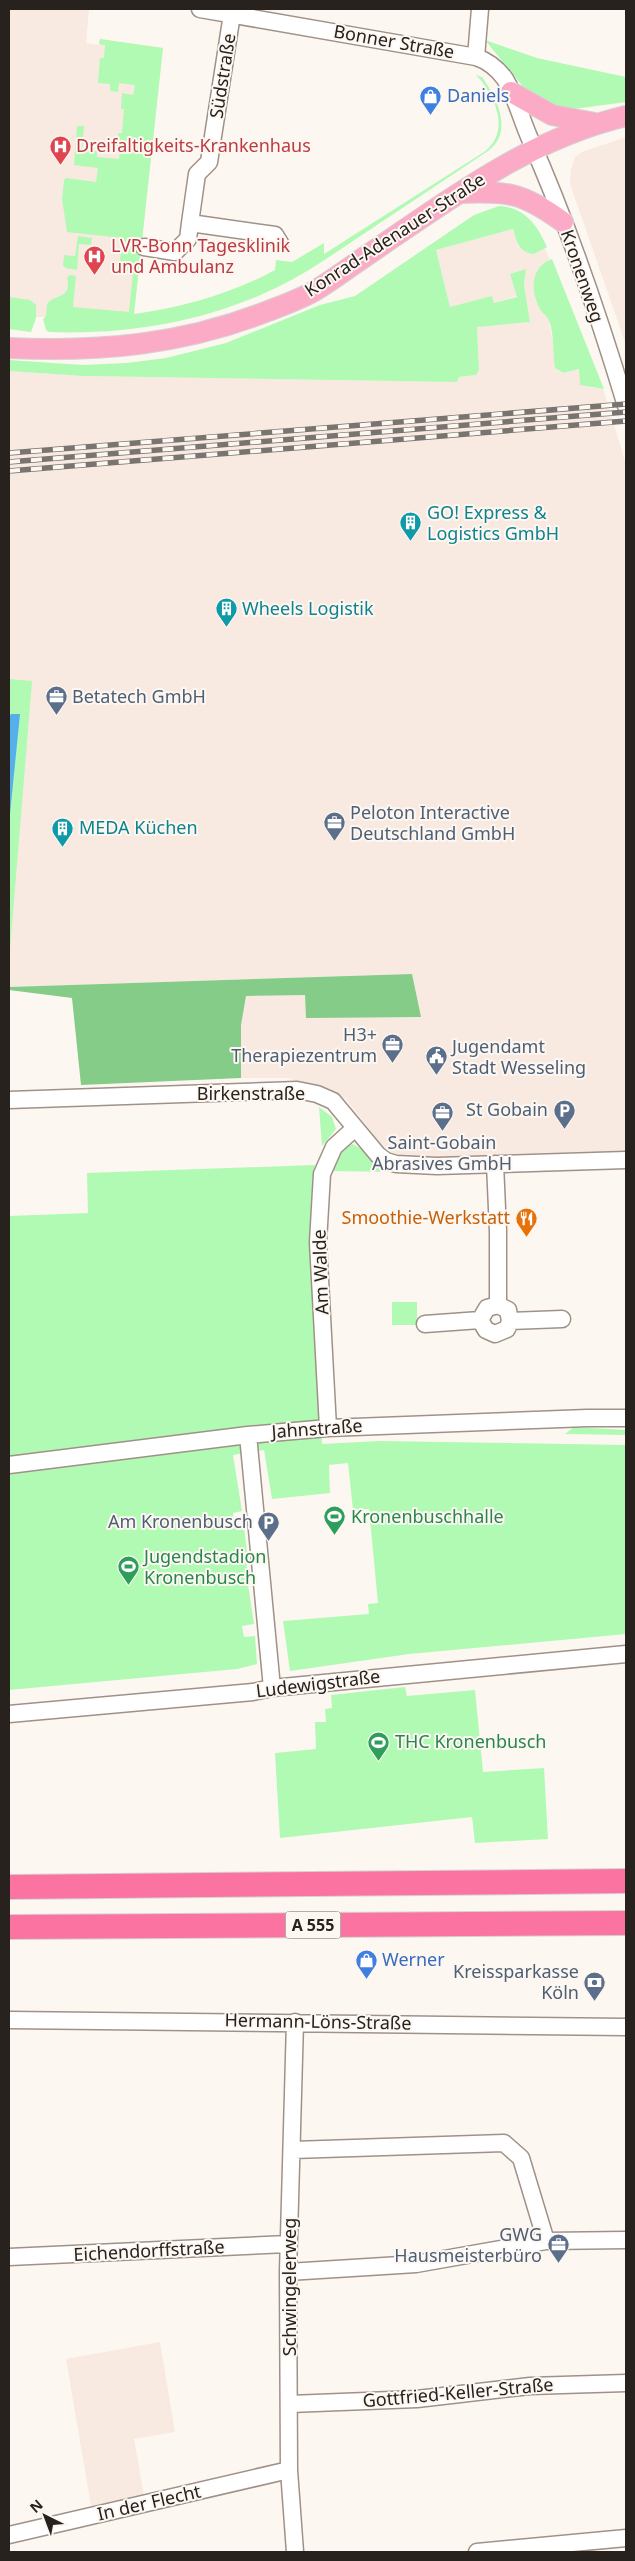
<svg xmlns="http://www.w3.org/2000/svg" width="635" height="2561" viewBox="0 0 635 2561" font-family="'Noto Sans',sans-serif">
<rect width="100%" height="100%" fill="#fdf7f2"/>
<path fill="#f8eae1" d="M9,9H89L86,43L99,45L100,39L163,48L134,314L90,317H36L31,332L9,329Z
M626,137V345L570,184L571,169L575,157L582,152Z
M513,229L518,246L522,250L534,254L545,248L550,260L537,270L534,282L537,303L549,321L558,371L563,373L579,369L588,387L603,389L626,464V1151L449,1159L409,1157L394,1154L380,1143L346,1099L288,1078H241V1025L245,995H305L306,1018L412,974L9,987V371L83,376L457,382L459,377L476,375L479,370L477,327L530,322L524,285L526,269L517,296L494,303L492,296L450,308L436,250Z
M160,2342L175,2432L134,2439L144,2496L91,2506L66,2359Z"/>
<path fill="#b1fab4" d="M100,39L163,48L134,314C185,307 233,293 275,270L276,260L292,262L324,243V254L484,152C511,132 496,96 476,75L482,77C497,98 514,132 488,151C447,178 406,206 365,233C333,254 302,277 267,292C199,323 124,335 49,332L46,330L43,319L46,316L47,304C56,293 72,300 67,277L70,275L76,276L73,307L129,312L133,271L119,270L122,238L67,232L62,199L64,180L66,178L96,182L98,168L74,165L77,126H84L82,150L97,151V157L119,159L120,149H117L118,133H122L124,109H121L122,93L133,95L135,85L119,83L118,92L110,91V84L98,83L100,58H104L105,45L99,44Z
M485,40L537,58L626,77V102L574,109L557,108L529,94Z
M499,206C525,207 538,226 547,247L534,254C518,252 517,242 513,229L436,250L450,307L492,296L494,303L517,297L510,274L526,269L524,285L530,322L477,327L479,370L476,375L459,377L457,382L83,376L9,371V360L83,365L126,363L166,358L226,343L320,305L355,296L474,215Z
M78,236L92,238L91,245L79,244L77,270L66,268L63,265L64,255L75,256Z
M552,259L604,389L580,385L579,369L563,373L555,368C553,356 554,332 549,321C548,317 542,313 540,309C530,291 530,267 552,259Z
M9,297L30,300L36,305V318L31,332L9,329Z
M9,679L32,681L9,962Z
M319,1107L332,1117L336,1129L322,1146Z
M353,1144L392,1167L393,1172L328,1171L331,1163L347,1145Z
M315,1165L312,1182L322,1444L379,1441L626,1445V1634L409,1654L290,1671L283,1621L369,1614L368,1604L378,1603L369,1509L353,1510L348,1463L329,1465L330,1493L272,1499L264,1450L233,1455L242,1511L233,1513L234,1526H244L247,1552L245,1553L247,1569H249L250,1578H247L254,1624L242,1626L244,1637L255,1636L257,1664L237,1669L9,1690V1216L88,1213L87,1173Z
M392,1302H417V1325H392Z
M574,1427L626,1430V1435L565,1434Z
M405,1687L407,1696L475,1690L483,1772L544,1768L548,1839L475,1843L472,1817L280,1838L275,1753L316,1749L315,1722H326L325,1709L332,1708L331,1695Z"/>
<path fill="#84cc87" d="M412,974L421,1017L306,1018L305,995L246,996L241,1025V1078L81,1085L72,998L9,990V987Z"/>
<path fill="#56afea" d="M11,714H20L9,824V717Z"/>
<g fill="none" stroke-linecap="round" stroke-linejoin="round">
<defs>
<path id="minor" d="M200,9L476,57C488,61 497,68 505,79C516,97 521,119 530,139C568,225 599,316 626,406
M476,57L480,9
M190,223L197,174L209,162L232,14
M144,247L175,252L188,239L190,223L275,235L280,243
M9,1100L297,1090L317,1094L333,1101L378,1155L386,1161L396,1164L437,1166L626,1160
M495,1164L498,1231V1305L508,1310L510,1321L507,1329L495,1334L486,1330L480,1320L487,1308L498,1305
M510,1321L562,1319
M425,1324L480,1320
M328,1428L318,1242L322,1174L334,1147L355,1128
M248,1435L272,1688
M9,1465L248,1435L328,1428L587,1418H626
M9,1714L253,1692L272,1688L626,1654
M9,2020L626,2027
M293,2150L504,2143L521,2158L546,2241
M9,2257L288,2244
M288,2272L416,2264L546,2241L626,2240
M290,2404L417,2399L530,2386L626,2383
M9,2535L289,2470
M295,2552L289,2470L288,2272L295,2022
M477,2552L626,2538"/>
<path id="major" d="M511,92L552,115L595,123
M461,193C510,191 523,193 563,222
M9,348C100,352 182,345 268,311C284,305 301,299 316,290C334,279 351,266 369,254C451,198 529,139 626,116"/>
<path id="highway" d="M9,1887L626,1881
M9,1927L626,1923"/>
</defs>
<use href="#minor" stroke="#a09187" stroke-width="19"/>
<use href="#major" stroke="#d4d3d2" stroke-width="22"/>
<use href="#highway" stroke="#d4d3d2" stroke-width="26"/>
<use href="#minor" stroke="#fff" stroke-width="16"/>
<use href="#major" stroke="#fcabc7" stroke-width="20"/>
<use href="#highway" stroke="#fa73a1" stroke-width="24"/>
<defs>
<path id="rail" d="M9,453L626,404
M9,462L626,412
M9,471L626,421"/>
</defs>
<use href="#rail" stroke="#7a7470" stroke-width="5.5"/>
<use href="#rail" stroke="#fdf7f2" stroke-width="4" stroke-dasharray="11" stroke-linecap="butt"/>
</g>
<defs>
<symbol id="shop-pin" viewBox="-11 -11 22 30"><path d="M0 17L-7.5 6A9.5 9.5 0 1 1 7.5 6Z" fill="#3f7fe0" stroke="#fdf7f2"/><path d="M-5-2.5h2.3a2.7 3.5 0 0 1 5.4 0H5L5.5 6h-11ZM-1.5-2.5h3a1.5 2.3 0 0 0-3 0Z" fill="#fff"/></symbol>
<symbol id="hospital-pin" viewBox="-11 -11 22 30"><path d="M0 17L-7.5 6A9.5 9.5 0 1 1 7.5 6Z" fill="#e0444e" stroke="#fdf7f2"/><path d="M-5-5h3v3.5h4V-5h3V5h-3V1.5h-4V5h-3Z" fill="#fff"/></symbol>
<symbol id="building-pin" viewBox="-11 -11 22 30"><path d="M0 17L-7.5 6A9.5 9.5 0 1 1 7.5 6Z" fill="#0f9aa8" stroke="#fdf7f2"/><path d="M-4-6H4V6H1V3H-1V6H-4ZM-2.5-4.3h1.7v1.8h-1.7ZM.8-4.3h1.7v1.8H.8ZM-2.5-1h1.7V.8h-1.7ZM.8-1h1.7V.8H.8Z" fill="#fff"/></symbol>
<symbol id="office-pin" viewBox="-11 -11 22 30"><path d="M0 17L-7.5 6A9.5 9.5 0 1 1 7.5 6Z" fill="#5c6f8a" stroke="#fdf7f2"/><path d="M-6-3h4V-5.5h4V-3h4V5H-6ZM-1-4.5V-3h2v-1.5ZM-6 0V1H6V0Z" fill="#fff"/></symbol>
<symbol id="civic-pin" viewBox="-11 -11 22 30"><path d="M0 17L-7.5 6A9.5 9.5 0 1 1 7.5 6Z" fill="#5c6f8a" stroke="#fdf7f2"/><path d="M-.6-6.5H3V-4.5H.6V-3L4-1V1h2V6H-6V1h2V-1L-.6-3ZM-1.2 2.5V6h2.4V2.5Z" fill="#fff"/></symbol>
<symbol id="parking-pin" viewBox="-11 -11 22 30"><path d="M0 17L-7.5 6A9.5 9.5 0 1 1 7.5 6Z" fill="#5c6f8a" stroke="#fdf7f2"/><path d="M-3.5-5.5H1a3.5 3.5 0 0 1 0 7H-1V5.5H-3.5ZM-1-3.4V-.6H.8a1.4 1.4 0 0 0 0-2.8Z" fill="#fff"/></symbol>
<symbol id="restaurant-pin" viewBox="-11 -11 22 30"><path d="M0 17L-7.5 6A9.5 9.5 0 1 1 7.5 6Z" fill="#e8710a" stroke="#fdf7f2"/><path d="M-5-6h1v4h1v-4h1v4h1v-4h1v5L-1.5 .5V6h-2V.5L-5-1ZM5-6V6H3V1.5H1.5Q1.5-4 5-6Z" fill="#fff"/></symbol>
<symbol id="stadium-pin" viewBox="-11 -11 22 30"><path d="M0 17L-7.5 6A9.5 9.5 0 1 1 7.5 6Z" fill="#2e9e5b" stroke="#fdf7f2"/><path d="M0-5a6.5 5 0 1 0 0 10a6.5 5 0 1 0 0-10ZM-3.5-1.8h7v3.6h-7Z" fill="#fff"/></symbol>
<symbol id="bank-pin" viewBox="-11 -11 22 30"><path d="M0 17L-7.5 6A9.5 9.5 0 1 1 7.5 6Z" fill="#5c6f8a" stroke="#fdf7f2"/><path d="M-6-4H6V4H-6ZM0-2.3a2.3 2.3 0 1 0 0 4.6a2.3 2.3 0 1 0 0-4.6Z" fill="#fff"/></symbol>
</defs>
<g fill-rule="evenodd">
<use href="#shop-pin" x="418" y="84" width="25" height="34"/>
<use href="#hospital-pin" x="48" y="134" width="25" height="34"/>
<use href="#hospital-pin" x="82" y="244" width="25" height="34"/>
<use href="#building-pin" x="398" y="510" width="25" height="34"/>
<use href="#building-pin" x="214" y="596" width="25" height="34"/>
<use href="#office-pin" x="44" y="684" width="25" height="34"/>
<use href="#office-pin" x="322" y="810" width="25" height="34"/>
<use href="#building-pin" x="50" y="816" width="25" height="34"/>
<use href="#office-pin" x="380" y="1032" width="25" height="34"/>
<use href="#civic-pin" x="424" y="1044" width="25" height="34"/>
<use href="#parking-pin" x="552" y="1098" width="25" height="34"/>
<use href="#office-pin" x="430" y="1100" width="25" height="34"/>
<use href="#restaurant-pin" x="514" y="1206" width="25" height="34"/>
<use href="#stadium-pin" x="322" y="1504" width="25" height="34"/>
<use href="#parking-pin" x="256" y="1510" width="25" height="34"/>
<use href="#stadium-pin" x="116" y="1554" width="25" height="34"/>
<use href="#stadium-pin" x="366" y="1730" width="25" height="34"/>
<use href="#shop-pin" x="354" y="1948" width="25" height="34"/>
<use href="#bank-pin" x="582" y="1970" width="25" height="34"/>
<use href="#office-pin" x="546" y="2232" width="25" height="34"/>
</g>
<g text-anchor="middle" stroke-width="4" stroke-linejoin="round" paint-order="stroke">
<rect fill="#fdf7f2" stroke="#68625e" stroke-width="1" x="285.5" y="1911.5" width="55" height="27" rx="4"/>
<g font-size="16" font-weight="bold" fill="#28221f">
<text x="313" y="1931">A 555</text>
</g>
<g font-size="18" fill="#28221f" stroke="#fdf7f2">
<text transform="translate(394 42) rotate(10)" y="6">Bonner Straße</text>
<text transform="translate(223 76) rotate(-81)" y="6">Südstraße</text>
<text transform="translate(395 235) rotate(-33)" y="6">Konrad-Adenauer-Straße</text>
<text transform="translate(582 276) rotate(71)" y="6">Kronenweg</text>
<text x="251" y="1100">Birkenstraße</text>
<text transform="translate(321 1272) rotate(-92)" y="6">Am Walde</text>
<text transform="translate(317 1429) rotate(-4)" y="6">Jahnstraße</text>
<text transform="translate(318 1684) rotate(-7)" y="6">Ludewigstraße</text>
<text transform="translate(318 2022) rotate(1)" y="6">Hermann-Löns-Straße</text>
<text transform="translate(149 2251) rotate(-3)" y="6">Eichendorffstraße</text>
<text transform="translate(290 2287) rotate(-90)" y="6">Schwingelerweg</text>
<text transform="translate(458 2393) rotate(-5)" y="6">Gottfried-Keller-Straße</text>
<text transform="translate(149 2503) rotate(-13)" y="6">In der Flecht</text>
</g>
<g font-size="18" fill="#366cbe" stroke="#fdf7f2" text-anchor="start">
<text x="447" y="102">Daniels</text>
<text x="382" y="1966">Werner</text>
</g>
<g font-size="18" fill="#be3a42" stroke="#fdf7f2" text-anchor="start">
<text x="76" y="152">Dreifaltigkeits-Krankenhaus</text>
<text x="111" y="252">LVR-Bonn Tagesklinik<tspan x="111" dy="21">und Ambulanz</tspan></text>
</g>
<g font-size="18" fill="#0d838f" stroke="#fdf7f2" text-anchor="start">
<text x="427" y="519">GO! Express &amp;<tspan x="427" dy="21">Logistics GmbH</tspan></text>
<text x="242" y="615">Wheels Logistik</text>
<text x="79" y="834">MEDA Küchen</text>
</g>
<g font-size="18" fill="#4e5e75" stroke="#fdf7f2" text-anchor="end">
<text x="72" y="703" text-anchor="start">Betatech GmbH</text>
<text x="350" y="819" text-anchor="start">Peloton Interactive<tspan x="350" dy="21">Deutschland GmbH</tspan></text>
<text x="377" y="1041">H3+<tspan x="377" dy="21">Therapiezentrum</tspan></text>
<text x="452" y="1053" text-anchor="start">Jugendamt<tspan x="452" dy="21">Stadt Wesseling</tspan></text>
<text x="548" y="1116">St Gobain</text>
<text x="442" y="1149" text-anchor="middle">Saint-Gobain<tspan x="442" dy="21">Abrasives GmbH</tspan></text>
<text x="253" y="1528">Am Kronenbusch</text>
<text x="579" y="1978">Kreissparkasse<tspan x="579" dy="21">Köln</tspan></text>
<text x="542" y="2241">GWG<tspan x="542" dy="21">Hausmeisterbüro</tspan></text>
</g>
<g font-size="18" fill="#c56008" stroke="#fdf7f2" text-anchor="end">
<text x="510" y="1224">Smoothie-Werkstatt</text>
</g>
<g font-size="18" fill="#27864d" stroke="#fdf7f2" text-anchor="start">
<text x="351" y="1523">Kronenbuschhalle</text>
<text x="144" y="1563">Jugendstadion<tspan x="144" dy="21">Kronenbusch</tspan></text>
<text x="395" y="1748">THC Kronenbusch</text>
</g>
</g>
<rect width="635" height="2561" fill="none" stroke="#28221f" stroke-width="20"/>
<g transform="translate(45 2516) rotate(318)" stroke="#fdf7f2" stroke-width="4" paint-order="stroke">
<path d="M0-4L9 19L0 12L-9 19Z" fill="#28221f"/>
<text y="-8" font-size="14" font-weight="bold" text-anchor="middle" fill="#28221f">N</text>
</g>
</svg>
